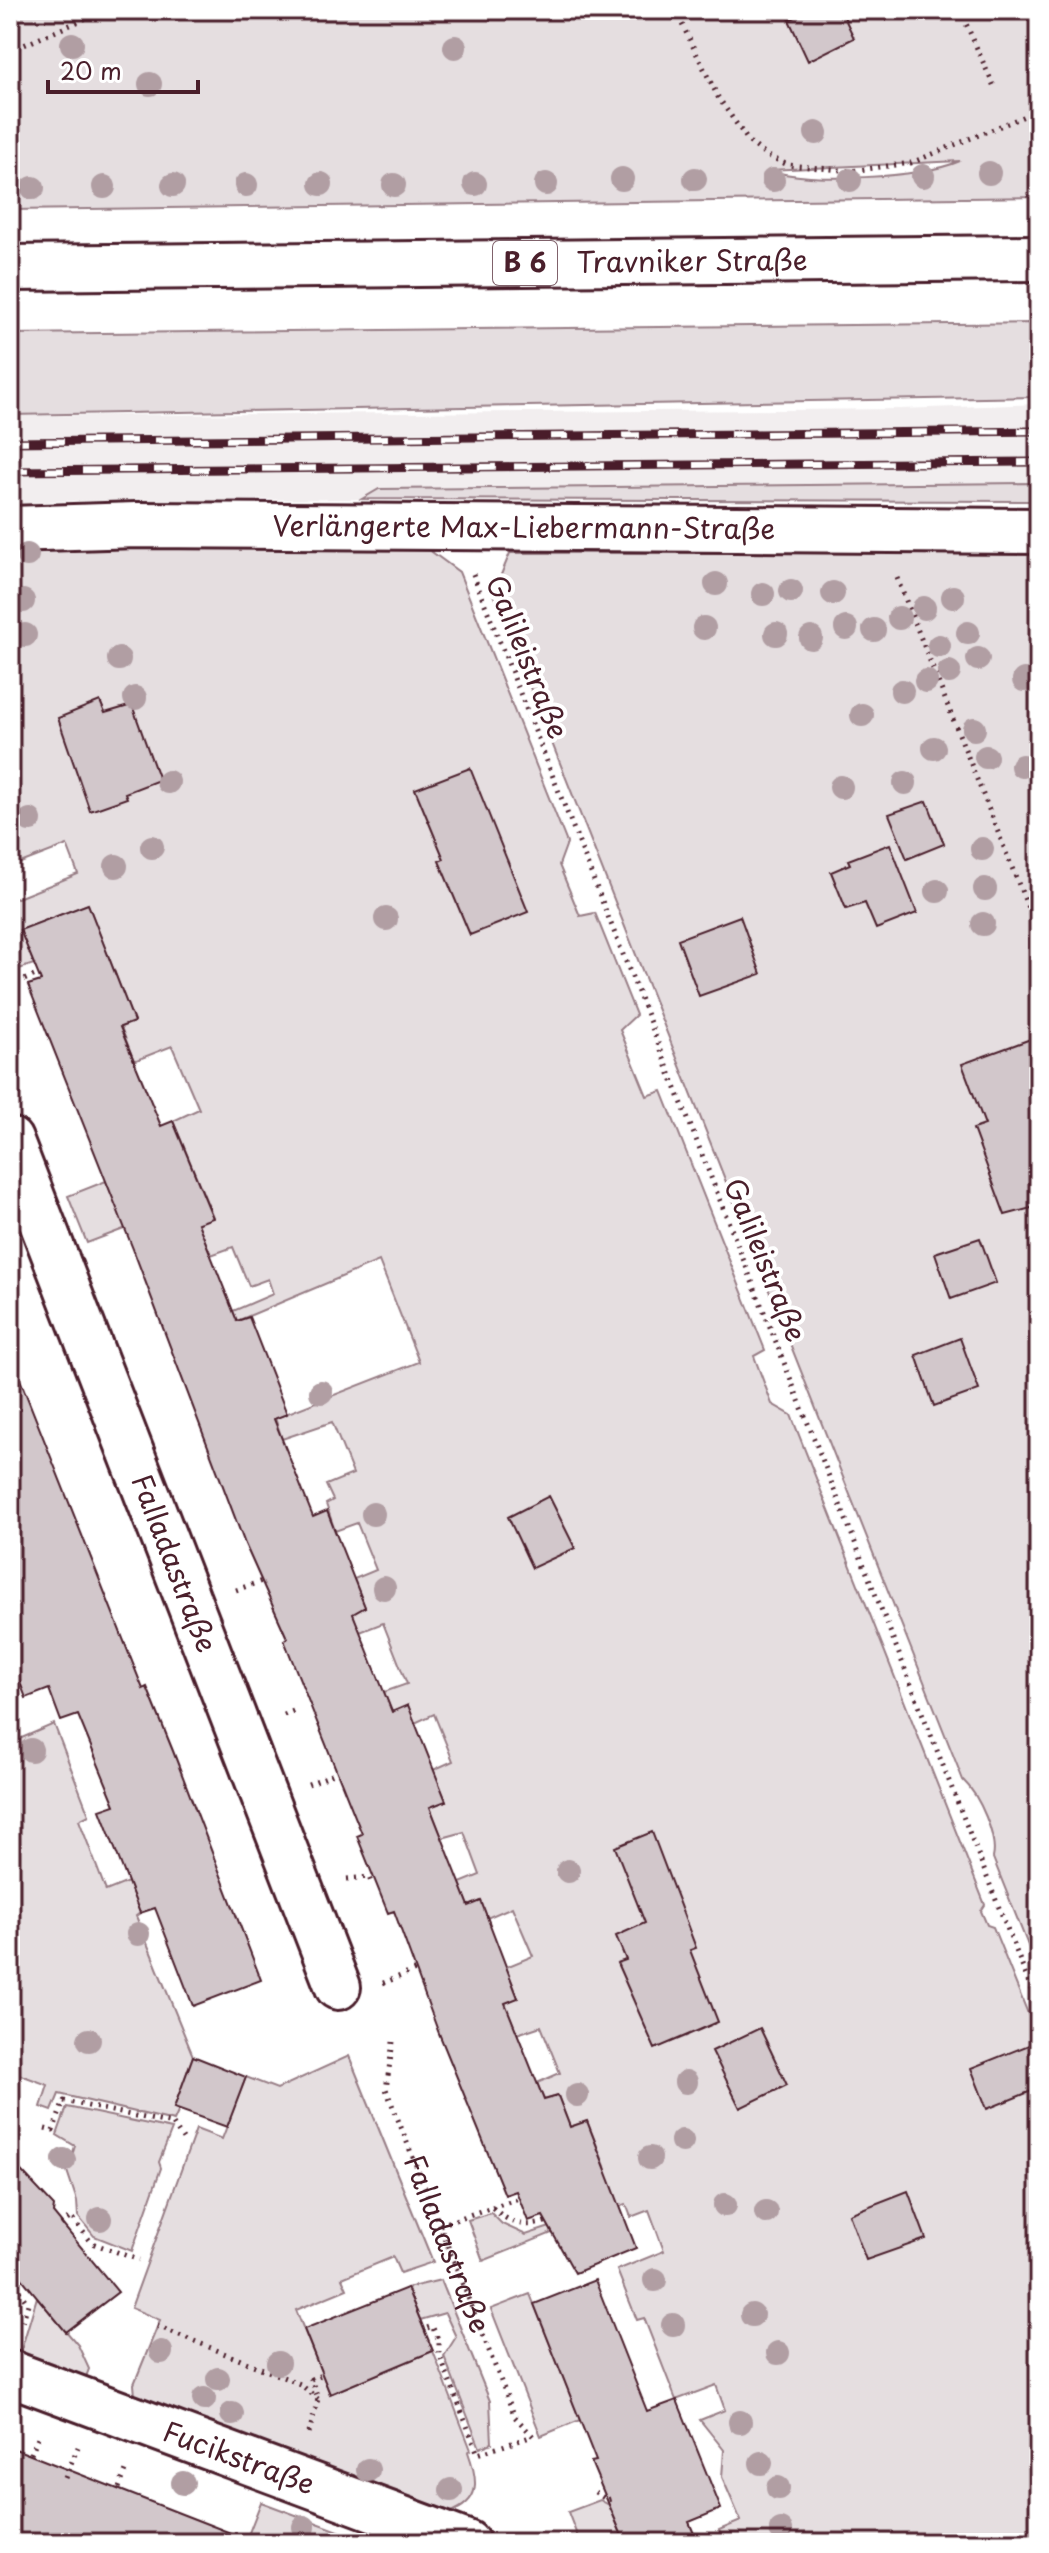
<svg xmlns="http://www.w3.org/2000/svg" width="1049" height="2553" viewBox="0 0 1049 2553" font-family="'Playpen Sans',sans-serif">
<rect width="100%" height="100%" fill="#fff"/>
<filter id="ink" filterUnits="userSpaceOnUse"><feTurbulence type="fractalNoise" baseFrequency=".0125" numOctaves="2"/><feDisplacementMap in="SourceGraphic" scale="16" xChannelSelector="R" yChannelSelector="G"/><feConvolveMatrix kernelMatrix="1 2 1 2 8 2 1 2 1" color-interpolation-filters="sRGB"/></filter>
<g filter="url(#ink)">
<path fill="#f2eeef" d="M1039,404V483L379,489L362,499L52,501L10,510V416L900,409Z"/>
<path fill="#e5dee0" stroke="#987e86" stroke-width="2" fill-rule="evenodd" d="M10,10H1039V197L10,210ZM960,161C922,178 809,184 768,170Z
M1039,323V397L10,415V334Z
M1039,483V501L362,499L379,489Z
M421,544L459,572L567,843L559,865L580,916L595,913L636,1015L620,1030L647,1096L662,1091L765,1350L754,1356L772,1404L791,1415L985,1905L981,1911L987,1925L993,1927L1039,2041V2543H724L719,2530L741,2521L722,2477L724,2450L700,2420L725,2410L716,2385L676,2400L644,2318L637,2320L617,2270L664,2251L649,2210L631,2217L626,2204L614,2209L605,2166L587,2121L570,2127L558,2096L544,2100L537,2083L560,2073L541,2026L517,2034L505,2003L518,1997L506,1967L533,1956L512,1907L487,1918L481,1901L469,1906L460,1883L480,1875L464,1832L442,1838L430,1807L446,1801L433,1770L453,1761L434,1714L415,1723L408,1706L392,1712L384,1692L407,1684L383,1623L360,1632L352,1612L365,1607L354,1579L376,1570L357,1523L335,1531L326,1504L333,1500L326,1485L353,1474L332,1422L282,1439L275,1418L419,1362L379,1261L237,1321L233,1311L273,1294L268,1279L249,1286L233,1247L211,1255L198,1224L213,1217L173,1121L199,1109L172,1046L134,1061L121,1027L134,1022L88,904L21,930L34,964L10,972V901L78,874L67,845L10,867V549ZM642,1953L671,1999L687,2036L655,2048L618,1963Z
M1039,552V1973L993,1858C998,1837 979,1795 963,1780L493,594L510,553Z
M106,1181L114,1200L137,1224L87,1243L68,1196Z
M54,1724L89,1815L79,1820L106,1891L128,1882L140,1913L136,1916L193,2056L174,2108L179,2110L174,2121L59,2094L52,2111L41,2107L48,2085L10,2071V1743Z
M349,2056L433,2262L400,2273L393,2257L342,2278L347,2289L296,2310L330,2394L433,2351L471,2450L468,2452C478,2480 482,2501 449,2513L373,2487L135,2396L134,2384L160,2320L131,2308L196,2129L222,2139L246,2077L277,2089Z
M67,2107L172,2129L159,2162L161,2168L132,2251L94,2236L78,2216L77,2201L67,2171L75,2146L57,2135Z
M491,2213L502,2224L526,2235L550,2227L552,2233L483,2261L468,2220Z
M441,2280L490,2401L492,2443L480,2448L444,2356L456,2337L445,2313L420,2320L407,2288Z
M530,2294L580,2420L541,2436L491,2309Z
M37,2297L78,2345L89,2369L84,2382L19,2357Z
M600,2500L609,2505L625,2543H580L568,2512Z
M261,2502L347,2534L353,2543H245Z"/>
<path fill="#d2c7cb" stroke="#4a1f2b" stroke-width="2" d="M811,10H841L854,38L808,61L789,20Z
M100,701L105,713L132,705L159,780L125,793L127,798L90,811L58,718Z
M470,768L528,912L470,935L439,861L444,859L415,789Z
M927,801L944,844L907,859L889,814Z
M890,844L917,913L876,929L865,903L846,909L831,872L850,864L848,860Z
M88,904L134,1022L120,1027L161,1126L173,1121L213,1218L198,1223L237,1321L249,1317L287,1414L274,1419L313,1517L327,1511L365,1607L353,1614L392,1712L408,1705L446,1801L430,1807L469,1906L481,1901L518,1998L505,2003L544,2100L558,2096L570,2127L587,2121L636,2248L575,2273L543,2216L528,2221L516,2191L505,2195L438,2031L394,1911L388,1913L357,1836L362,1834L284,1640L287,1638L245,1544L133,1249L28,985L41,981L20,930Z
M740,916L761,974L699,996L678,939Z
M1039,1036V1206L1005,1215L973,1129L985,1125L962,1064Z
M980,1238L996,1283L951,1299L935,1253Z
M960,1338L979,1390L934,1406L916,1355Z
M12,1359L143,1689L147,1687L173,1751L261,1980L193,2006L155,1908L140,1913L100,1810L115,1805L78,1715L61,1721L49,1689L26,1698L10,1656V1360Z
M549,1496L575,1548L532,1568L508,1517Z
M652,1832L696,1948L690,1950L718,2022L655,2049L617,1963L626,1960L616,1936L645,1923L615,1847Z
M760,2028L787,2085L740,2108L712,2051Z
M1039,2041V2088L987,2109L971,2068Z
M193,2056L246,2077L227,2127L174,2108Z
M10,2159L54,2206L53,2213L118,2292L66,2332L10,2264Z
M908,2191L926,2239L866,2260L849,2214Z
M595,2280L647,2411L677,2400L721,2509L689,2522L698,2543H625L591,2462L596,2461L534,2304Z
M407,2288L433,2351L330,2394L304,2329Z
M10,2447L251,2541V2543H10Z"/>
<g fill="none" stroke-linecap="round" stroke-linejoin="round">
<defs>
<g id="street">
<path id="s2" d="M10,529L137,525L1039,531"/>
<path id="s3" d="M10,1140L338,1987"/>
<path id="s4" d="M10,2373L467,2543"/>
</g>
<g id="primary">
<path id="s5" d="M10,268L1039,258"/>
</g>
</defs>
<use href="#street" stroke="#4a1f2b" stroke-width="50"/>
<use href="#primary" stroke="#4a1f2b" stroke-width="50"/>
<g stroke="#4a1f2b" stroke-width="5" stroke-dasharray="2 6" stroke-linecap="butt">
<path d="M675,10L718,97L749,142L766,155L788,165L851,171L911,163L1039,110"/>
<path d="M960,10L995,89"/>
<path d="M10,51L105,10"/>
<path d="M473,574L1039,2009"/>
<path d="M897,578L1036,928"/>
<path d="M10,986L38,974"/>
<path d="M236,1590L262,1581"/>
<path d="M284,1715L298,1709"/>
<path d="M308,1784L337,1773"/>
<path d="M347,1879L369,1877L372,1885"/>
<path d="M383,1983L416,1970"/>
<path id="s1" d="M393,2042L386,2089L515,2417L533,2436L478,2454L439,2354V2341L432,2326L424,2329"/>
<path d="M45,2129L53,2131L64,2101L173,2124L184,2141"/>
<path d="M492,2207L519,2198"/>
<path d="M61,2225L71,2217L92,2243L139,2260"/>
<path d="M440,2225L492,2207C509,2224 526,2229 548,2221"/>
<path d="M10,2278L28,2304L21,2327"/>
<path d="M157,2326L300,2384L318,2399"/>
<path d="M309,2433L318,2399L311,2379L322,2375"/>
<path d="M31,2454L40,2432"/>
<path d="M65,2478L78,2447"/>
<path d="M119,2488L128,2466"/>
<path d="M595,2492L607,2500L614,2498"/>
</g>
<use href="#street" stroke="#fff" stroke-width="44"/>
<use href="#primary" stroke="#fff" stroke-width="44"/>
<defs>
<path id="rail" d="M10,442L1039,431
M10,471L1039,462"/>
</defs>
<use href="#rail" stroke="#4a1f2b" stroke-width="9"/>
<use href="#rail" stroke="#fff" stroke-width="6" stroke-dasharray="18" stroke-linecap="butt"/>
</g>
<g fill="#b19ea3">
<circle cx="72" cy="44" r="12"/>
<circle cx="455" cy="47" r="12"/>
<circle cx="150" cy="84" r="12"/>
<circle cx="816" cy="133" r="12"/>
<circle cx="989" cy="173" r="12"/>
<circle cx="923" cy="176" r="12"/>
<circle cx="622" cy="179" r="12"/>
<circle cx="695" cy="179" r="12"/>
<circle cx="773" cy="180" r="12"/>
<circle cx="850" cy="180" r="12"/>
<circle cx="321" cy="184" r="12"/>
<circle cx="475" cy="184" r="12"/>
<circle cx="546" cy="184" r="12"/>
<circle cx="173" cy="185" r="12"/>
<circle cx="246" cy="185" r="12"/>
<circle cx="394" cy="185" r="12"/>
<circle cx="104" cy="187" r="12"/>
<circle cx="33" cy="188" r="12"/>
<circle cx="27" cy="555" r="12"/>
<circle cx="716" cy="584" r="12"/>
<circle cx="791" cy="591" r="12"/>
<circle cx="833" cy="593" r="12"/>
<circle cx="763" cy="594" r="12"/>
<circle cx="953" cy="597" r="12"/>
<circle cx="23" cy="601" r="12"/>
<circle cx="924" cy="608" r="12"/>
<circle cx="899" cy="618" r="12"/>
<circle cx="704" cy="628" r="12"/>
<circle cx="846" cy="628" r="12"/>
<circle cx="874" cy="630" r="12"/>
<circle cx="968" cy="633" r="12"/>
<circle cx="776" cy="634" r="12"/>
<circle cx="25" cy="635" r="12"/>
<circle cx="811" cy="638" r="12"/>
<circle cx="939" cy="646" r="12"/>
<circle cx="119" cy="659" r="12"/>
<circle cx="978" cy="659" r="12"/>
<circle cx="949" cy="672" r="12"/>
<circle cx="1024" cy="680" r="12"/>
<circle cx="926" cy="681" r="12"/>
<circle cx="902" cy="691" r="12"/>
<circle cx="135" cy="698" r="12"/>
<circle cx="862" cy="715" r="12"/>
<circle cx="974" cy="729" r="12"/>
<circle cx="934" cy="748" r="12"/>
<circle cx="986" cy="757" r="12"/>
<circle cx="1022" cy="766" r="12"/>
<circle cx="168" cy="782" r="12"/>
<circle cx="905" cy="783" r="12"/>
<circle cx="841" cy="787" r="12"/>
<circle cx="30" cy="820" r="12"/>
<circle cx="152" cy="847" r="12"/>
<circle cx="982" cy="849" r="12"/>
<circle cx="116" cy="866" r="12"/>
<circle cx="985" cy="889" r="12"/>
<circle cx="937" cy="891" r="12"/>
<circle cx="386" cy="919" r="12"/>
<circle cx="983" cy="924" r="12"/>
<circle cx="321" cy="1392" r="12"/>
<circle cx="373" cy="1514" r="12"/>
<circle cx="384" cy="1588" r="12"/>
<circle cx="31" cy="1750" r="12"/>
<circle cx="568" cy="1871" r="12"/>
<circle cx="138" cy="1934" r="12"/>
<circle cx="89" cy="2040" r="12"/>
<circle cx="686" cy="2082" r="12"/>
<circle cx="577" cy="2095" r="12"/>
<circle cx="682" cy="2141" r="12"/>
<circle cx="650" cy="2158" r="12"/>
<circle cx="64" cy="2160" r="12"/>
<circle cx="725" cy="2205" r="12"/>
<circle cx="766" cy="2212" r="12"/>
<circle cx="100" cy="2219" r="12"/>
<circle cx="655" cy="2280" r="12"/>
<circle cx="752" cy="2315" r="12"/>
<circle cx="673" cy="2325" r="12"/>
<circle cx="161" cy="2352" r="12"/>
<circle cx="778" cy="2353" r="12"/>
<circle cx="278" cy="2363" r="12"/>
<circle cx="218" cy="2379" r="12"/>
<circle cx="204" cy="2399" r="12"/>
<circle cx="232" cy="2414" r="12"/>
<circle cx="740" cy="2422" r="12"/>
<circle cx="761" cy="2463" r="12"/>
<circle cx="368" cy="2470" r="12"/>
<circle cx="183" cy="2483" r="12"/>
<circle cx="778" cy="2488" r="12"/>
<circle cx="451" cy="2490" r="12"/>
<circle cx="304" cy="2527" r="12"/>
<circle cx="781" cy="2530" r="12"/>
</g>
</g>
<g text-anchor="middle" stroke-width="8" stroke-linejoin="round" paint-order="stroke">
<rect fill="#fff" stroke="#80626b" stroke-width="2" x="493" y="241" width="64" height="44" rx="6"/>
<g font-size="26" font-weight="bold" fill="#4a1f2b">
<text x="525" y="272">B 6</text>
</g>
<g font-size="28" fill="#4a1f2b" stroke="#fff">
<text dy="10" stroke="none"><textPath href="#s5" startOffset="682">Travniker Straße</textPath></text>
<text dy="10" stroke="none"><textPath href="#s2" startOffset="514">Verlängerte Max-Liebermann-Straße</textPath></text>
<text transform="translate(527 657) rotate(68)" y="10">Galileistraße</text>
<text transform="translate(765 1260) rotate(68)" y="10">Galileistraße</text>
<text dy="10" stroke="none"><textPath href="#s3" startOffset="454">Falladastraße</textPath></text>
<text dy="10" stroke="none"><textPath href="#s1" startOffset="214">Falladastraße</textPath></text>
<text dy="10" stroke="none"><textPath href="#s4" startOffset="244">Fucikstraße</textPath></text>
</g>
</g>
<rect width="1049" height="2553" fill="none" stroke="#fff" stroke-width="40"/>
<rect x="20" y="20" width="1009" height="2513" fill="none" stroke="#4a1f2b" stroke-width="3" filter="url(#ink)"/>
<path d="M48 80v12h150v-12" fill="none" stroke="#4a1f2b" stroke-width="4"/>
<text x="60" y="80" font-size="24" fill="#4a1f2b" stroke="#ffffff" stroke-width="6" paint-order="stroke">20 m</text>
</svg>
